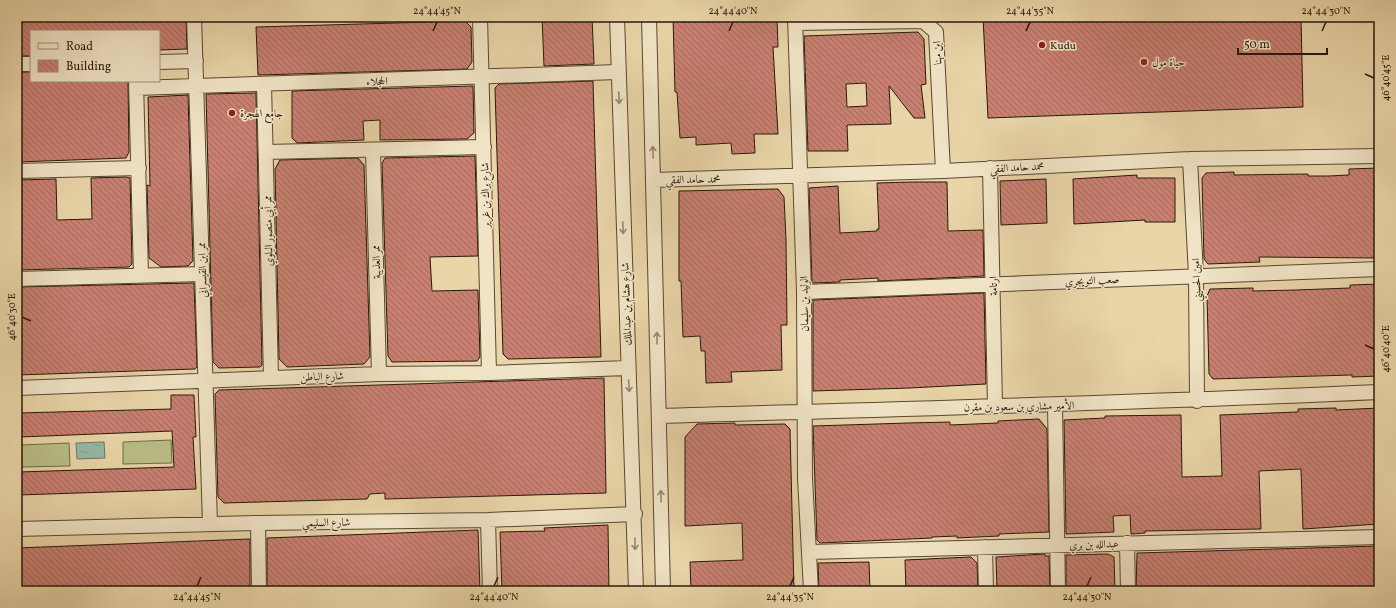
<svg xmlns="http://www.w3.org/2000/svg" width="1396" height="608" viewBox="0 0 1396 608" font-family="Vollkorn,Amiri,serif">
<defs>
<pattern id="water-ripples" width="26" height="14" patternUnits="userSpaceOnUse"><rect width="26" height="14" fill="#97b9a7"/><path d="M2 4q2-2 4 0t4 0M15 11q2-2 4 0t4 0" fill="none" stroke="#829e8f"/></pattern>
<pattern id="building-back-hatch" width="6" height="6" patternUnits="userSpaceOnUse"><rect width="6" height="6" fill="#c98072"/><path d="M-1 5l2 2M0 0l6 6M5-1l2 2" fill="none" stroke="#a3685c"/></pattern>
</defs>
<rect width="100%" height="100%" fill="#e9d5a8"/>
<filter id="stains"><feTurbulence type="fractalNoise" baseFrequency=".005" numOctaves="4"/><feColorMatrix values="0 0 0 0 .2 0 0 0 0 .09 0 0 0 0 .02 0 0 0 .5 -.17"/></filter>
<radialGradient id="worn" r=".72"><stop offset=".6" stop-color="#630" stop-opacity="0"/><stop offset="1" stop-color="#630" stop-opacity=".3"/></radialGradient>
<path fill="#b9bd86" stroke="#706a49" d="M171,440L172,463L123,464V442Z
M69,443L70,466L22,467L21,445Z"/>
<path fill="url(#water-ripples)" stroke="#6b7969" d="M104,442L105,458L77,459L76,443Z"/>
<path fill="url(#building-back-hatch)" stroke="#28180c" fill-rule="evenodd" d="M17,17H186L187,49L159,50V31H31V56H17Z
M542,17H592L594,64L544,66Z
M673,17H777L778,47H773L778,134H754L755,153L732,154L731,143L696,145V137L680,138L677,92H675Z
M983,17H1301L1303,107L988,118Z
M465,21L471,27L472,62L467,69L258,75L256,27Z
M918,32L924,39L926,84L921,85L925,118H914L889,86L891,124L847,125L848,151H808L804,36ZM866,83L867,106L847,107L846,84Z
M17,72H31V81H128L129,152L126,158L17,162Z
M593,81L601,357L508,359L503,354L495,88L499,84Z
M473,86L474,133L467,139L380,140V120L363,121L364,140L297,143L292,138V91Z
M256,93L262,365L260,367L219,368L213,362L206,94Z
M188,95L193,261L188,266L161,267L149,258L147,185L150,186L148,97Z
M475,156L478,256L430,257L432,291L478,290L480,357L477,361L392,362L388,356L382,163L385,158Z
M358,158L364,165L370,357L364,364L287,367L279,359L275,169L280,160Z
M1379,168V258L1259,257L1260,262L1208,264L1204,259L1202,178L1206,173L1234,172V175L1308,174V176H1329L1349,175V169Z
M1137,175V178H1175V222H1145V220L1074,224L1073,179Z
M126,177L130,178L132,264L129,267L17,270V180L56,179L57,220L92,219L91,178Z
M1046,179L1047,223L1001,225L1000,181Z
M912,182H947L948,231L983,230L984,276L878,281V278L840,280V282L812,283L809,188L838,186L840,233L877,231V229H879L877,183Z
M778,189L784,197L786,239L787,325H781L782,370L731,372L732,382L706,383L705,351H701L700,336L683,337L681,281H679V191Z
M194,283L197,367L195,369L17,375V287Z
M1379,284V376L1352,377V375L1213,379L1209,374L1207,296L1210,289L1253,288V291L1296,290L1350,288V285Z
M984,293L986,384L910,388L813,391V300Z
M604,378L606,493L385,499V493L370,494L367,499L224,503L218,497L215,394L219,390Z
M171,395H194L196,437H193L196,489L19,495V472L174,467L172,431L19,437L18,413L171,409Z
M1336,408V410L1379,408V524L1303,529L1301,469L1259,471L1261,529L1145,531V533L1131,534L1130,515L1113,516L1114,532L1066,534L1064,420L1105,418V416L1181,415L1182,477L1222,476L1220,415L1298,412V409Z
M1039,419L1047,429L1049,532L999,534V536L957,538V536L932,537V538L820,543L817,540L813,426L908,423L950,422V425L998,423V421Z
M735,423V425L785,424L790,429L794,591H691L690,562L743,560L742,523L685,526V437L697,424Z
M608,525L609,591H502L500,532L545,531L544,528Z
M478,530L480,591H267V538Z
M250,539V591H17V548Z
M1379,546V591H1179V590L1136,591L1137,553Z
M1045,554V556H1049L1050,591H997L996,557Z
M1108,554L1114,557L1115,591H1066V555Z
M971,557L977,563L978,591H906L905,560Z
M869,562L870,591H819L818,563Z"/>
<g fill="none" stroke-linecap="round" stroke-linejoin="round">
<defs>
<path id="minor" d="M194,17L210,524
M480,17L489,373
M617,17L636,591
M649,17L663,591
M795,17L804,292L805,478L811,591
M795,23L923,21L936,32L943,171
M159,62L196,61
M17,64H31
M136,81L141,275
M264,84L271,378
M136,88L618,72
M373,150L379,374
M266,152L484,147
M1190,159L1196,275L1197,401
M990,168L995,405
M17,171L139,168
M654,180L943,171L1190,159L1379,156
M17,279L202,274
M804,292L1379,269
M17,388L379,374L489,373L628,368
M1055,405L1058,591
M659,416C899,409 1139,403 1379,392
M488,520L490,591
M258,523L259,591
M17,529L258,523L488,520L635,514
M1127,543L1128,591
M985,547L986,591
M810,552L1379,537"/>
</defs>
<use href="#minor" stroke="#584733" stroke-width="16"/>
<use href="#minor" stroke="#f1e4c6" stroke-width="14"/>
</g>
<defs><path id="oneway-shaft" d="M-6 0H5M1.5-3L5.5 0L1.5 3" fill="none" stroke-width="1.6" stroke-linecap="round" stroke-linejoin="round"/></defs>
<g stroke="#978872">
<use href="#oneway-shaft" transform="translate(619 98) rotate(88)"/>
<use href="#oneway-shaft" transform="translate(653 152) rotate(-92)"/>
<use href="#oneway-shaft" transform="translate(623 228) rotate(88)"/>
<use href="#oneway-shaft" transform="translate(657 338) rotate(-91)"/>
<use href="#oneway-shaft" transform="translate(629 386) rotate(87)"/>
<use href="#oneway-shaft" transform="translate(661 496) rotate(-91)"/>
<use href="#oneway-shaft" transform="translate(635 544) rotate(89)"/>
</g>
<path fill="none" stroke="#28180c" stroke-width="1.5" d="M433,31L437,22M729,31L733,22M1026,31L1030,22M1322,31L1326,22M1365,74L1374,78M22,317L31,321M1365,345L1374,349M197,586L201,577M494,586L498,577M790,586L794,577M1087,586L1091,577"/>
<g fill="#8f2418" stroke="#f1e4c6" stroke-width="1.5">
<circle cx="1042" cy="45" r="4"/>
<circle cx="1144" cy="62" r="4"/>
<circle cx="232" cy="113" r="4"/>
</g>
<g text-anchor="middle" stroke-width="3" stroke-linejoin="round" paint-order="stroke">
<g font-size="11" fill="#28180c" stroke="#f1e4c6" text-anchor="start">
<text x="1050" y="49">Kudu</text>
<text x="1152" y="66">حياة مول</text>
<text x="240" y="117">جامع الهجرة</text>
</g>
<g font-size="11" fill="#28180c" stroke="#f1e4c6">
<text transform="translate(937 53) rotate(-93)" y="4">ابن مهنا</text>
<text transform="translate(377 81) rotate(-2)" y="4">الحجلاء</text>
<text transform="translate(1017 167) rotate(-3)" y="4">محمد حامد الفقي</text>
<text transform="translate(693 179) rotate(-1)" y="4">محمد حامد الفقي</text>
<text transform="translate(485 195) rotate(-91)" y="4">شارع براك بن غرير</text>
<text transform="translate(268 231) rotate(-91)" y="4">ممر أبي منصور البلوي</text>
<text transform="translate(376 262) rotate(-92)" y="4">ممر العذيبة</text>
<text transform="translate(202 270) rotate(-92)" y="4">ممر ابن القيسراني</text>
<text transform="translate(1092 280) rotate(-3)" y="4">صعب التويجري</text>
<text transform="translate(1196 280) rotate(-92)" y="4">امين الحسيني</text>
<text transform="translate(993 286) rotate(-91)" y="4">ارتامة</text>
<text transform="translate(626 304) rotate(-92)" y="4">شارع هشام بن عبدالملك</text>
<text transform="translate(804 304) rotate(-91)" y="4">الوليد بن سليمان</text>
<text transform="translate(322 376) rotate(-2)" y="4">شارع الباطن</text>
<text transform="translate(1019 406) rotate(-1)" y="4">الأمير مشاري بن سعود بن مقرن</text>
<text transform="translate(326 522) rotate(-1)" y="4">شارع السليمي</text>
<text transform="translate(1094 544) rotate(-2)" y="4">عبدالله بن بري</text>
</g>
</g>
<rect width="1396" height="608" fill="none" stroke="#e9d5a8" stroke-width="44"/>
<rect x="30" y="30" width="130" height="52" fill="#f1e4c6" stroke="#a1927c"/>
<rect x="38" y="43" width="20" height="6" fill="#f1e4c6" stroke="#a1927c"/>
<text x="66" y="50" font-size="12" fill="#28180c">Road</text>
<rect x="38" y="60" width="20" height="12" fill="url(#building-back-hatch)" stroke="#a1927c"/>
<text x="66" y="70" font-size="12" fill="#28180c">Building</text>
<path d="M1238 48v6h89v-6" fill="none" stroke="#28180c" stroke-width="2"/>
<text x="1244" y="48" font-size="12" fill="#28180c" stroke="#f1e4c6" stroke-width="3" paint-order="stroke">50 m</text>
<rect x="22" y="22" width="1352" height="564" fill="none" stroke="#28180c" stroke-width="1.5"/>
<g font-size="10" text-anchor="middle" fill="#28180c">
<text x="437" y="14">24°44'45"N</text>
<text x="733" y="14">24°44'40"N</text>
<text x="1030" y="14">24°44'35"N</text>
<text x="1326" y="14">24°44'30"N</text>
<text transform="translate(1385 78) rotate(-90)" y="4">46°40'45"E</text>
<text transform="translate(11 317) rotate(-90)" y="4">46°40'30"E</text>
<text transform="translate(1385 349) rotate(-90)" y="4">46°40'40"E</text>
<text x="197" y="600">24°44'45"N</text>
<text x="494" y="600">24°44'40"N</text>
<text x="790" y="600">24°44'35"N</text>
<text x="1087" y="600">24°44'30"N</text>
</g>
<rect width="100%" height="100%" filter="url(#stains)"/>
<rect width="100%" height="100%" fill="url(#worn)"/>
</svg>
